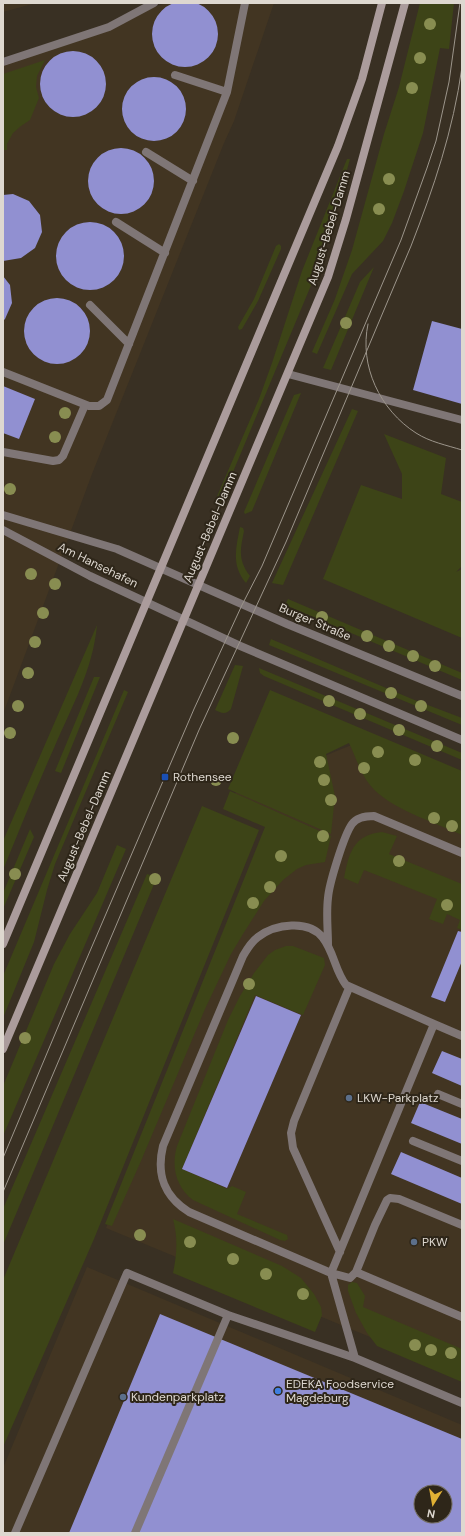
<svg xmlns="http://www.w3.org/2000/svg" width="465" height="1536" viewBox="0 0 465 1536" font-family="'DM Sans',sans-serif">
<rect width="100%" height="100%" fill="#393023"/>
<path fill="#423522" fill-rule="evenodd" d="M3,3H36L3,12Z
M166,3H274L234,121L224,143L92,474L3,714V60Z
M354,744L462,790V1375L106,1228L268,825L227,808L236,792Z
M87,1267L462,1425V1533H3V1468ZM421,1492H445V1516H421Z"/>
<path fill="#3d4417" d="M420,3H454L449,49L440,48L423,133L404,191L392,223L383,241L352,274L317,354L312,352L335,299L352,250L384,134L399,87Z
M45,60L37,76L36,87L39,98L30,120L21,126L13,133L7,144V150H3V74Z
M347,159H350L329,235L312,283L220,503L215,501L259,399L272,363L302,271Z
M279,244L281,246V249L258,301L242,329L239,330L238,327L254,299L276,246Z
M374,267L331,370L323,368L360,282Z
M301,393L252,511L245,514L244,512L294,395Z
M352,409L358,411L283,585L272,583Z
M384,434L446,458L441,494L462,502V566L456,572L462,569V638L323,579L361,485L402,499V474Z
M240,527L243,528L244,531C240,550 238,560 250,576L246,583C231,565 236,548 240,527Z
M288,599L462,673V680L285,605Z
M97,625C93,670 71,708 54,748C36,788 20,829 3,870V841Z
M271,639L412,699L462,718V725L269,645Z
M235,665L243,666L231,709C226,715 221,713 215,710Z
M259,668L462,753V760L264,676L260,673Z
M94,677H100L61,773L55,771Z
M124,690L128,692L55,864L47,890L34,942L3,1018V976Z
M270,690L462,771V835C434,822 388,808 370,785C360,773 356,757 349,743L326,754L335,796L331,834L228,789Z
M230,791L331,836L325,862L306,865L297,869L283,880L264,901L243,934L231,954L205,1009L141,1161L112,1226L105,1224L265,827L223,809Z
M202,806L259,830L94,1239L3,1447V1280Z
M30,829L34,837L3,909V893Z
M382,832L397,836L389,854L462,884V930L457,928L460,920L447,914L443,924L429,919L437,899L364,870L358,884L344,878C349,853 353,835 382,832Z
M117,845L126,849L3,1136V1086L54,964L70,934L97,893Z
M147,874L157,877L3,1245V1209Z
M286,946H293L324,958L325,965L303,1015L255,995L182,1169L227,1189L232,1186L246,1192L237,1214L287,1235L288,1239L285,1241L280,1240L193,1200C176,1187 171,1167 177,1146L228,1020L240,996L254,973L268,955L275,950Z
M173,1219L282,1266L301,1278L314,1294L321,1307L322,1315L315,1332L173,1273C177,1254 178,1238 173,1219Z
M352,1282L357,1283L365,1296L363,1307L462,1349V1382L377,1346L367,1333L356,1313L348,1291V1285Z"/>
<path fill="#9190d1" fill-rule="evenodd" d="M152 34a33 33 0 1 1 66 0a33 33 0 1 1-66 0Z
M40 84a33 33 0 1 1 66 0a33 33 0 1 1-66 0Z
M122 109a32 32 0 1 1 64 0a32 32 0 1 1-64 0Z
M88 181a33 33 0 1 1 66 0a33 33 0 1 1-66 0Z
M13,194L29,201L40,215L42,232L35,248L21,258L3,261V195Z
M56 256a34 34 0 1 1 68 0a34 34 0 1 1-68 0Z
M3,276L10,285L12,303L5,319L3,321Z
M24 331a33 33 0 1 1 66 0a33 33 0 1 1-66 0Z
M432,321L462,329V404L413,390Z
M3,386L35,399L19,439L3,433Z
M458,931L462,932V961L445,1002L431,997Z
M256,996L301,1015L227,1188L182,1169Z
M442,1051L462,1059V1086L432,1073Z
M420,1102L462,1119V1144L411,1123Z
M401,1152L462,1178V1204L391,1174Z
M160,1314L462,1439V1533H69ZM421,1492H445V1516H421Z"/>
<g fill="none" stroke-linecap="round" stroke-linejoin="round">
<path stroke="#7f7676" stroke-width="8" d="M3,62L109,27L154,3
M175,75L227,92
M146,152L193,181
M116,222L165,253
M90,305L129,344
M3,372L89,406H99L107,400L227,92L245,3
M288,374L462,420
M3,452L53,461L59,460L63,456L85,405
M328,945C328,929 326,914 328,898C329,884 344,835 352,824C357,817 366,816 374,816L462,853
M434,1024L462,1036
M438,1094L462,1104
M413,1141L462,1161
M340,1252L293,1148L291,1133L294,1121L349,988
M356,1272L375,1225L387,1200L390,1198L399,1199L462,1225
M355,1358L331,1273L189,1212C164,1196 156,1175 163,1146L243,956C247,949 251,942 258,937C275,924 309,919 323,938C334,952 335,971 346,985L434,1024L331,1273L350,1278L356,1272L462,1317
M15,1533L127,1273L228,1315L355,1358L462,1403
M135,1533L228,1315"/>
<path stroke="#7f7676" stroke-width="8" d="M3,515L117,549L287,624L462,696
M3,530L90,576L238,645L462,740"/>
<path stroke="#ab9c9c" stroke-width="8" d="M3,944L338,146L362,79L382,3
M3,1049L328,277L346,219L405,3"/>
<path stroke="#9c958b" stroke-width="1" d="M368,324C359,366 380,410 416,433C430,442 446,445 462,450
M3,1158L84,965L194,709L242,605L262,566L401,240L427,168L436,141L449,82L460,3
M3,1192L199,730L286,542L411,246C434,187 453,131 462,67"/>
</g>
<g fill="#888d51">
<circle cx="430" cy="24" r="6"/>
<circle cx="420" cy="58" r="6"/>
<circle cx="412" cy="88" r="6"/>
<circle cx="389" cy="179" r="6"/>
<circle cx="379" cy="209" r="6"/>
<circle cx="346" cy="323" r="6"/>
<circle cx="65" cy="413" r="6"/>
<circle cx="55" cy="437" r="6"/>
<circle cx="10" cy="489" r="6"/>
<circle cx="31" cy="574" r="6"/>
<circle cx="55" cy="584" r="6"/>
<circle cx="43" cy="613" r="6"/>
<circle cx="322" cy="617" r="6"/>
<circle cx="367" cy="636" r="6"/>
<circle cx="35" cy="642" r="6"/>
<circle cx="389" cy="646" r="6"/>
<circle cx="413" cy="656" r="6"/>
<circle cx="435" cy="666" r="6"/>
<circle cx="28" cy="673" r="6"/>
<circle cx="391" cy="693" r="6"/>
<circle cx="329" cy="701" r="6"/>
<circle cx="18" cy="706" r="6"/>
<circle cx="421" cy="706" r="6"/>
<circle cx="360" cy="714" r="6"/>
<circle cx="399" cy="730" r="6"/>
<circle cx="10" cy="733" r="6"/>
<circle cx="233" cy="738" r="6"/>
<circle cx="437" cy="746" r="6"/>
<circle cx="378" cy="752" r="6"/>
<circle cx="415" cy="760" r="6"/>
<circle cx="320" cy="762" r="6"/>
<circle cx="364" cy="768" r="6"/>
<circle cx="216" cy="780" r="6"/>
<circle cx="324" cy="780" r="6"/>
<circle cx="331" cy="800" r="6"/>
<circle cx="434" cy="818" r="6"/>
<circle cx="452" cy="826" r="6"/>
<circle cx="323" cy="836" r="6"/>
<circle cx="281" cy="856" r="6"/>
<circle cx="399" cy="861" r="6"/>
<circle cx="15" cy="874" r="6"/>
<circle cx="155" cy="879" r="6"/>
<circle cx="270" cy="887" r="6"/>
<circle cx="253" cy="903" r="6"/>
<circle cx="447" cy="905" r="6"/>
<circle cx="249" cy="984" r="6"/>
<circle cx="25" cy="1038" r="6"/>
<circle cx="140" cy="1235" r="6"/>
<circle cx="190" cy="1242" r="6"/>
<circle cx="233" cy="1259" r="6"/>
<circle cx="266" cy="1274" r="6"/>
<circle cx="303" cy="1294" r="6"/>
<circle cx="415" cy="1345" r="6"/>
<circle cx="431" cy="1350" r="6"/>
<circle cx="451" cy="1353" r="6"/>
</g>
<rect fill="#1a4fb4" stroke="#2e2619" stroke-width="1.5" x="161" y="773" width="8" height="8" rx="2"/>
<g fill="#5c6f8a" stroke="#2e2619" stroke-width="1.5">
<circle cx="349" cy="1098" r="4"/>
<circle cx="414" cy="1242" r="4"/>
<circle cx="123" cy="1397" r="4"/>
</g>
<circle fill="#3f7fe0" stroke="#2e2619" stroke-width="1.5" cx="278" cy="1391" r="4"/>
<g text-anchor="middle" stroke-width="4" stroke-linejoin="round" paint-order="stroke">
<g font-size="12" fill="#ded8d0" stroke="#2e2619">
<text transform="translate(329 228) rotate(-73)" y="4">August-Bebel-Damm</text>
<text transform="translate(210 527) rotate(-67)" y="4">August-Bebel-Damm</text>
<text transform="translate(98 565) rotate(26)" y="4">Am Hansehafen</text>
<text transform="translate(315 622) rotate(23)" y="4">Burger Straße</text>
<text transform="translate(84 826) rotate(-67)" y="4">August-Bebel-Damm</text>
</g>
<g font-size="12" fill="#ded8d0" stroke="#2e2619" text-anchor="start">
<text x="173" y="781">Rothensee</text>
<text x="357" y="1102">LKW-Parkplatz</text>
<text x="422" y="1246">PKW</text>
<text x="286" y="1388">EDEKA Foodservice<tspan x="286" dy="14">Magdeburg</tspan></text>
<text x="131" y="1401">Kundenparkplatz</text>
</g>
</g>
<rect width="465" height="1536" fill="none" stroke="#ded8d0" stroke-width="8"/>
<g transform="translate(433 1504) rotate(191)"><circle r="19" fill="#2e2619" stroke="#746d62"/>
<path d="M0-3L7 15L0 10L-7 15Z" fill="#e0b034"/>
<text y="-6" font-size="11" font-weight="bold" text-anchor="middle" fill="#ded8d0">N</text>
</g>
</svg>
